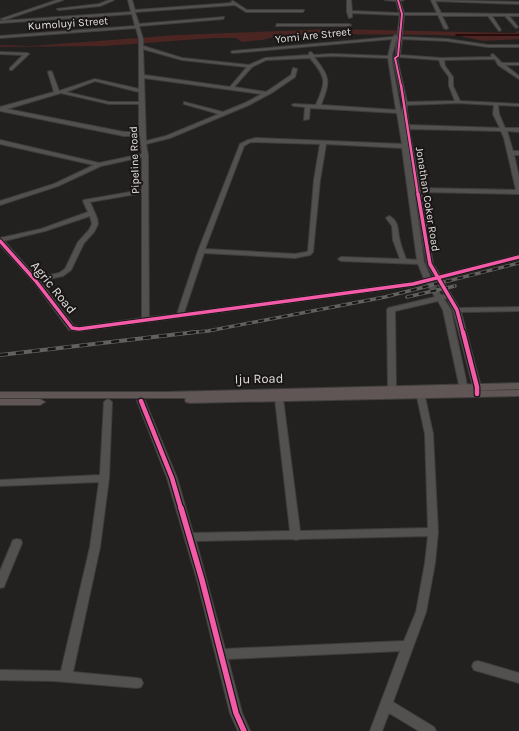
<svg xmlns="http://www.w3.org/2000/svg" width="519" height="731" viewBox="0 0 519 731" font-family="Karla,sans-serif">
<rect width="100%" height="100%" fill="#232120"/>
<path fill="#4a2522" d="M334,29L515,33L519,30V39L484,41L459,36L439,35L313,34L278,36L262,40L242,42L236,38H213L105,46L0,47V45L31,46L177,35Z"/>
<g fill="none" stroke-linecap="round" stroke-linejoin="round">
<path stroke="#200304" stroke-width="1.5" d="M456,35H519"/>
<defs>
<path id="minor" d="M57,0H63L4,20L1,19Z
M109,0H114L100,6L59,10L57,9L99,4Z
M128,0H132L135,10L232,3L231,2L233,1L247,10H304L303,12H246L235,5L135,12L139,24L224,17L223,19L139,26L143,39V46L182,58L249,65L265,58L309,55V53L311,52L314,55L332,54L388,56L392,39L233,53L231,52L233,51L393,37L395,35L397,36V38L400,14L396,1L385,0H404L400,1L404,13H437L431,0L519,2V4L435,1L441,13L519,14V16H509L518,27L516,28L505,16H492L501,30L499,31L488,16H442L448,28L446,29L444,28L438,15H404L402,37L447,39L488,45H519V47H488L447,41L402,39L400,55L441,58L492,57L491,55L493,54L502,63H519V65H505L519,76V79L498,65L495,59L444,60L445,66L453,77V86L460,101L519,104V106L498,105L499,114L505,128H519V132L507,131L513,151H519V155H514L519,177V194L421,192L433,264L440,275L519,255V259L442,279L459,308L519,307V311L461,312L481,387L480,395L477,396L473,393V387L453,310L447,298L444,299L451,310L469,394L468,396L465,397L461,394L443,310L438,301L395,311L396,389L392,392L388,389L387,310L388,308L435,297L426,283L413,286L79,331L69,330L33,281L0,245V238L41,229L88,212L83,201L84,200L142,190V157L101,166L58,186L0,205V201L54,184L94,165L0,144V140L99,163L142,154L140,136H124L0,111V107L54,92L48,72L50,71L52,72L59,91L95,79L139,89V39L136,28L0,38V36L135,26L132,14L0,23V21L131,12ZM397,38L396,55L393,58L403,104L401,112L392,62V55ZM143,49L182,60L247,67L230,87L144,75ZM332,56L388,58L396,110L321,105C330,81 331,78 314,57ZM399,57L439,60L441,66L449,77V86L455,101L407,102L397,58ZM310,58C327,78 326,81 316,105L294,104L292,105L294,106L305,107L304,120L309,119L310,108L397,113L402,144L256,138L248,140L240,144L198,251L177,314L149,317L148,155L146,144L170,138L249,105L273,92L295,77L297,69L293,68L291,75L266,92L234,87L252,67L266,60ZM144,78L262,94L245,103L223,112L184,102V104L219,114L166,136L146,141ZM95,81L139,92V102H109L66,92ZM61,93L109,104H139V132H124L7,109ZM458,103L494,105L493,114L500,128L409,125L407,112V105ZM409,129L501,131L504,138L516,190L420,188ZM251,142L320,144L314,180L308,251L306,252L295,254L205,249L244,146ZM326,144L402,148L417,260L406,259C404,253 401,247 400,241C397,232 400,221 389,216L386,218L392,226L393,240L400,259L341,257L338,259L341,261L418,264L424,279L413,282L184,313L204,253L295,258L310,255L313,252L320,180ZM414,190L427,264L434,277L431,278L424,262ZM142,193V318L79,327L74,326L40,281L63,276L71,270L84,243L94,232L98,224L97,218L90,202ZM90,216L92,224L89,230L78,242L65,269L59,273L37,278L4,241L45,231ZM432,281H436L445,295H441Z
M347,0H351L352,11L398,13L400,14L398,15L352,13V17L349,18L347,12Z
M277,24H349L351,25L349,26H276Z
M0,52L27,53L29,54L12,70H10V68L23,55L0,54Z
M421,394L425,397L433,434L438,532L435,563L426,612L393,702L434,727L436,731H419L389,713L382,731H370L400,651L228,659L242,713L250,731H238L230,713L197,580L167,478L137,401L141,398L145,401L177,478L193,533L290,531L275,399L279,396L283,399L300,531L428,528L425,434L417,397ZM428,536L425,563L416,612L404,641L225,649L196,541L293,539L296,540L300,539Z
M108,399L112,402L109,478L100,547L73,672L137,678L141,679L143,683L141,687L137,688L54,681L0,680V670L61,671L90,547L99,482L0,486V480L100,475L104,402Z
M17,539L21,540L22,543L5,584L4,587L0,588V571L13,540Z
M478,661L519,673V683L474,670L472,666L474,662Z"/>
<path id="major" d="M519,383V389L465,391L519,390V396L190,403L186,402L185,400L186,398H0V392H167Z
M0,399H40L45,402L40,405H0Z"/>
</defs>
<use href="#minor" stroke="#3f3d3c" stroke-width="2"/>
<use href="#major" stroke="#3f3d3c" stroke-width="2"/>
<use href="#minor" fill="#525150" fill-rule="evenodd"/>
<use href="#major" fill="#5f5655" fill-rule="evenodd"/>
<defs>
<path id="rail-far1" d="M407,297L455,286
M187,333L208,331L385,297L519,263"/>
<path id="rail" d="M0,355L196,332"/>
</defs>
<use href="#rail-far1" stroke="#626160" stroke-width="3.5"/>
<use href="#rail" stroke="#626160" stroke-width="4"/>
<use href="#rail-far1" stroke="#1a1616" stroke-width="2" stroke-dasharray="6" stroke-linecap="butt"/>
<use href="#rail" stroke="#1a1616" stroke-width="2.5" stroke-dasharray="8" stroke-linecap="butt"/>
<defs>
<path id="cycleway-far4" d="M398,0L402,14L398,56L395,58L401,86"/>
<path id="cycleway-far3" d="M401,85L418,195"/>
<path id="cycleway-far2" d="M418,194L430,264L457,310L463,333
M0,241L35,280L72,328L79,329L413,284L519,257"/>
<path id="cycleway-far1" d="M463,332L477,387V394
M141,401L172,478L181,509"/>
<path id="cycleway" d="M181,508L202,580L236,713L244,731"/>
</defs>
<use href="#cycleway-far4" stroke="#1a1616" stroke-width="3.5"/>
<use href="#cycleway-far3" stroke="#1a1616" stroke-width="4"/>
<use href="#cycleway-far2" stroke="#1a1616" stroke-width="5.5"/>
<use href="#cycleway-far1" stroke="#1a1616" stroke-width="7"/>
<use href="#cycleway" stroke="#1a1616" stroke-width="8"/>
<use href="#cycleway-far4" stroke="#f35aa7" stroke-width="2"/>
<use href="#cycleway-far3" stroke="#f35aa7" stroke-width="2.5"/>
<use href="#cycleway-far2" stroke="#f35aa7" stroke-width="3.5"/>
<use href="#cycleway-far1" stroke="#f35aa7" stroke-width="4.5"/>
<use href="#cycleway" stroke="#f35aa7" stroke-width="5.5"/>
</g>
<g text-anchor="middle" stroke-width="4" stroke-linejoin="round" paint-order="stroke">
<g font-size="11" fill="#e1dfde" stroke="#1a1616">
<text transform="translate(68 23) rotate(-4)" y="4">Kumoluyi Street</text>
<text transform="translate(313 35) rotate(-6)" y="4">Yomi Are Street</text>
<text transform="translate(134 160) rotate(-92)" y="4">Pipeline Road</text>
<text transform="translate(428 199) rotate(81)" y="4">Jonathan Coker Road</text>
</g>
<g font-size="13" fill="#e1dfde" stroke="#1a1616">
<text transform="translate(54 287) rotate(51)" y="5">Agric Road</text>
<text transform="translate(259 378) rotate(-1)" y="5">Iju Road</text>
</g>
</g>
</svg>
